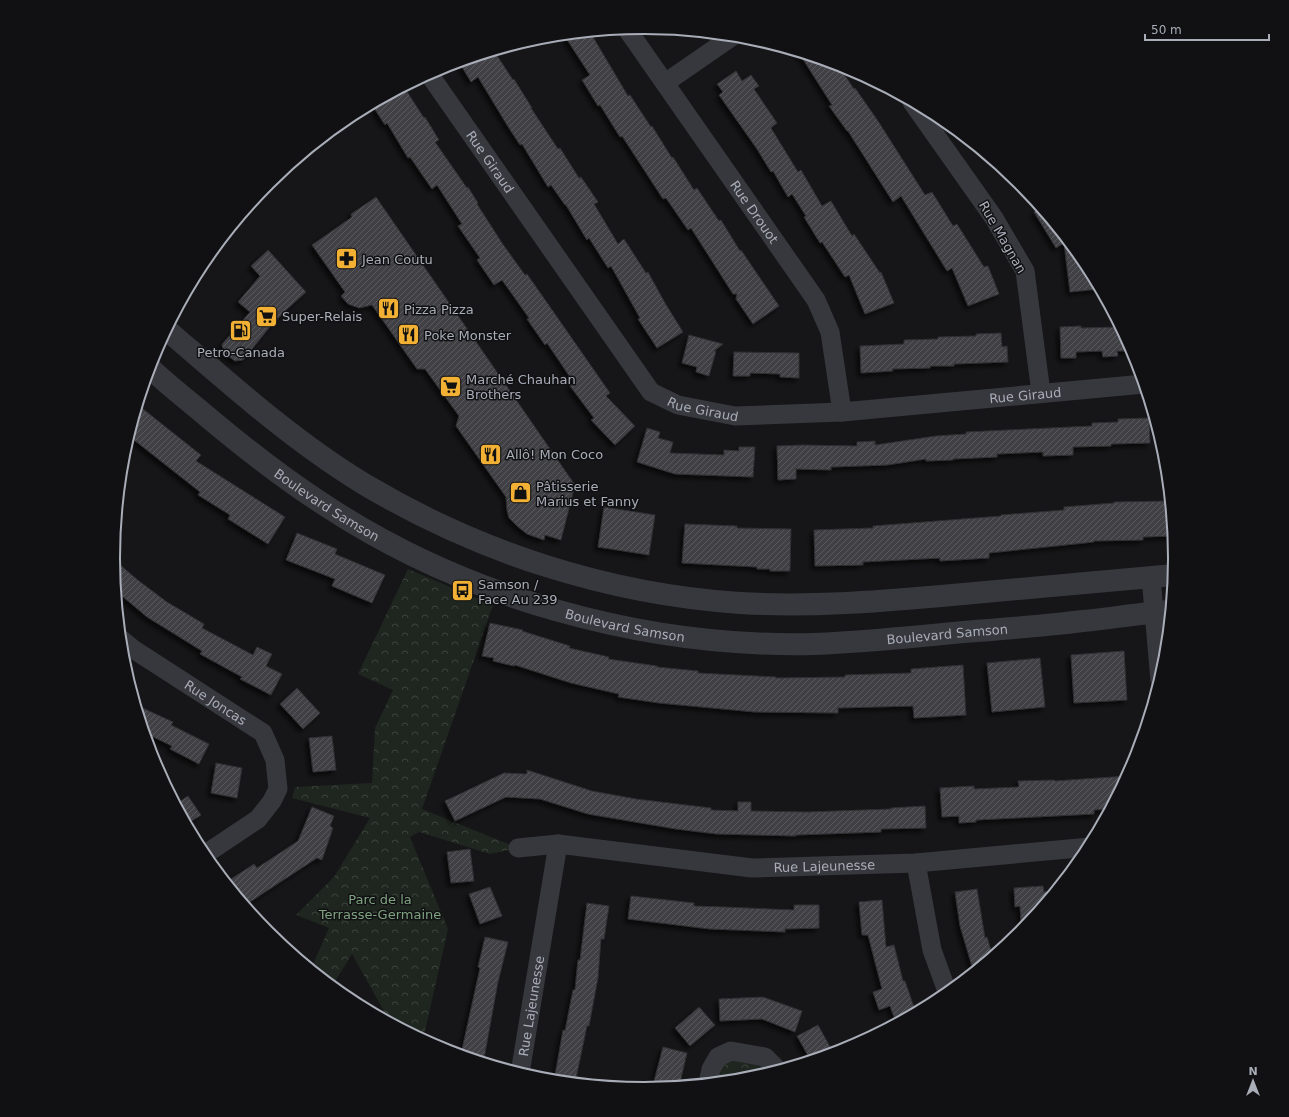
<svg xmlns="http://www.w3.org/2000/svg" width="1289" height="1117" viewBox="0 0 1289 1117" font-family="'DejaVu Sans',sans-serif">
<defs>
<pattern id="park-crowns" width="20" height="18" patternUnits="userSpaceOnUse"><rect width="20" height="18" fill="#1e261f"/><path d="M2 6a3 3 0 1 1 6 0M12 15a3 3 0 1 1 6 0" fill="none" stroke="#3c433d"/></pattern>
<pattern id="building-hatch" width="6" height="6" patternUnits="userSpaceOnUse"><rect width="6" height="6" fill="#404145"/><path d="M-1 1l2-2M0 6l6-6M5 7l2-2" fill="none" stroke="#595a5e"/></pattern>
<filter id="shadow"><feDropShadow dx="-3.5" dy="3.5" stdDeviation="2" flood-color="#0009"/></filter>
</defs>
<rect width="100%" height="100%" fill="#161618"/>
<path fill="url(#park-crowns)" d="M408,569L493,605L422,809L518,848L490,854L419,832L410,837L448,929L423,1040L390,1022L352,954L332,986L311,969L329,928L296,915L334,877L370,818L292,798L295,787L372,783L375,728L393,690L358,674Z
M731,1051L777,1071L748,1080L708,1084Z"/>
<path fill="url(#building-hatch)" stroke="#303034" filter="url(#shadow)" d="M590,32L628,96L630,95L651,127L652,126L672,158L673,157L694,190L697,188L719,221L721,220L740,251L741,250L779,306L753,324L736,299L737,294H733L691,228L688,230L666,198L663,199L622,136L620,137L600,105L598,106L582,80L590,75L564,35Z
M494,51L513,80L514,79L532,108H531L558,149L560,148L579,178L581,177L598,202L594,204L618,244L624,239L646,273L648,272L665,303L683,332L657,348L638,319L640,318L611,266L608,268L589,238L587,240L566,205H565L551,185L548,187L522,144L520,145L507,125L478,77L471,82L459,62Z
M799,53L838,65L854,89L855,88L878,121L925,195L932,192L953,226L957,224L984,267L988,266L999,294L968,306L952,268L947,271L901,196L893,202L848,131H847L829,106L832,105Z
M736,71L742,81L751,75L759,86L754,89L777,123L771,128L798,172L801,170L822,206L831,201L852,236L854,234L880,273L881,272L894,303L865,314L849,275L845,277L822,242L820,243L804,217L806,216L792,194L788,197L773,171L771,172L757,149L719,95L723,92L717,84Z
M404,87L424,118L425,117L439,140L435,142L467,188L468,187L478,203L477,204L502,243L525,275L527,274L548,304L610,393L606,396L635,426L615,445L591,420L594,418L570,386L574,383L547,343L545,345L527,319L529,318L502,280L494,285L477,260L480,258L458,226L462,224L437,185L432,189L410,157L408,158L387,123L385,125L374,108L377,106L375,103Z
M376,197L575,485L561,540L545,535L544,540L527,534L517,526L509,518L507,510L506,497L456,426L459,416L425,369H417L372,305L359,308L348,304L341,296L345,292L312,245L352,217L351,214Z
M1041,208L1087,263L1100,289L1070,292L1064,243L1056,248L1034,212Z
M268,250L306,292L284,312L269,328L243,360L235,361L224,353L222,345L223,343L250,312L238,302L260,276L251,266Z
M1081,326V328L1120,327L1133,351H1117L1118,356L1103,357L1102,351L1076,352V358H1061L1060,327Z
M1001,333L1002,347L1007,346L1008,362L954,364V366H930V368L892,369L893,371L861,373L860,346L904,344V340L938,339V337L976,336V334Z
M689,335L723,344L714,351H716L709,376L696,372L697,367L682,363Z
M734,352L799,353V378L780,377V374L750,373V376H733Z
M138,405L201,455L196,461L285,517L268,544L228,519L230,515L198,495L200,492L129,436Z
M1149,418L1150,443L1111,444V446L1073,447V455L1043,456V452L997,454V457L953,459V460L926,461V459L887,465L831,467V470L796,469V479L778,480L777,446L803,445L857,446V442L875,441V445L936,436L966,434V432L1092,426V423L1118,422V419Z
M647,428L660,432L658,438L673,442L670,453L724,455V450L739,451V447H755L753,477L675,474L637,462Z
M1170,501L1174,536L1143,537V540L1094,541V542L989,553V558L940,561V558L863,562V565L815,566L814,530L873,528V526L1001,516V515L1064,510V507L1114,503V502Z
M604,507L655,515L649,555L598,547Z
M685,524L737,526V528L791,529L790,571H770V569H757V567L682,563Z
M297,533L337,549L335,554L385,575L372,603L332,586L335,579L286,560Z
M113,559L139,581L167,602L204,624L202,628L253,655L257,647L272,654L266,666L282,674L271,695L240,679L242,677L200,654L202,651L147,617L116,591Z
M490,623L523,630L522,631L570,646L569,648L609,657L608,659L657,666V667L698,671V673L776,677V678L845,677V675L911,673V669L963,665L966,715L914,718L913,706L838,708V713L755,712L659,703L618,697L619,694L571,683L515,665L514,666L493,661L494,658L482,656Z
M1124,651L1127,700L1074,703L1071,655Z
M1040,658L1045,707L992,712L987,663Z
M297,688L320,713L303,729L280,704Z
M136,705L173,722L171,725L209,744L199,764L170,749L172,746L145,733Z
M332,736L336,770L313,772L309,738Z
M216,763L242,768L237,798L211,793Z
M527,770L592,791L636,799L711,808V810L738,811V802H751V811L808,812L891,809V808L925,806L926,828L881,829V832L796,835V836L717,834L676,829L588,814L540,799L506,797L455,821L445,801L504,773L527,774Z
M1128,776L1110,809L1094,810V814L976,820V822L959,823V816L942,817L940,788L974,786V789L1019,787L1018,781L1054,780L1055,781Z
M188,796L201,815L187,824L176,804Z
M312,807L334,816L330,826L333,828L322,860L317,858L247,904L231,879L254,864L257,868L298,841Z
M470,849L474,881L451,883L447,852Z
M1043,886L1044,892L1056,890L1032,920L1021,921L1020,906L1015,907L1014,888Z
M490,887L502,916L480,924L469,894Z
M977,889L985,938L987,937L993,957L974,973L960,926L955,892Z
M631,896L694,903V906L724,907L794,910V905H819V928L785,929V932L710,929L628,919Z
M882,900L886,947L894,945L903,981H905L915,1010L894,1017L890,1006L879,1010L873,992L882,989L868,935H862L859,902Z
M587,903L609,906L604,939H601L598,978L589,1026H587L575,1083L554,1081L563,1030L565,1031L573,990H575L578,960H580Z
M485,937L508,942L498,982L484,1059L461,1054L480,968L478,967Z
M763,997L802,1011L795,1032L762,1019L720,1021L719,999Z
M699,1007L715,1025L690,1046L675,1028Z
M818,1025L834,1054L811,1061L797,1036Z
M663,1047L687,1053L679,1087L652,1089Z"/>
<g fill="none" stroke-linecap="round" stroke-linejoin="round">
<g stroke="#37383d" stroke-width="19">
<path id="s1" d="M627,29L816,300L830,332L842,412"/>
<path id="s2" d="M429,74L651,392L678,405L735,416L842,412L1144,384"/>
<path d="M665,83L733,36"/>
<path d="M912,102L994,218L1025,271L1041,393"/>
<path d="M1151,577L1160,681"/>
<path id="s3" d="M121,639L133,649L263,733L275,760L278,789L272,801L258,819L204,855"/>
<path d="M518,848L558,844"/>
<path d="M916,863L932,950L948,994"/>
<path id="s4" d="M520,1073L558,844L752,868L916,863L1090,847"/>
<path d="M708,1084L711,1069L718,1057L731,1051L765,1057L775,1067L777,1071"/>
</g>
<g stroke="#37383d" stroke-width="22">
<path d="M167,330C230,384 293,441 364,484C478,552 607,594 740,603C807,607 874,602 941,596C1019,589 1097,582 1174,575"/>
<path id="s5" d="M150,368C167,384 186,399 204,414C242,446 281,477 323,504C465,598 644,648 814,644C864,642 913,637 963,632C1003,629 1043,626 1083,621C1113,618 1142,613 1171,611"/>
</g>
</g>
<defs>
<symbol id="pharmacy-square" viewBox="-11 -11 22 22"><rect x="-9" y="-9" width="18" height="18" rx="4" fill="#f2b134" stroke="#111113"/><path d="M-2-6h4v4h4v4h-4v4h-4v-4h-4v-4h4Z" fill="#111"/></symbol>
<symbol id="restaurant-square" viewBox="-11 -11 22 22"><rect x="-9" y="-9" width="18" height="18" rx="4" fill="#f2b134" stroke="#111113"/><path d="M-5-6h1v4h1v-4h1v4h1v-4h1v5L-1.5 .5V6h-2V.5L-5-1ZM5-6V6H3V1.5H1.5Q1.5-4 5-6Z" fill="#111"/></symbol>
<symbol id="supermarket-square" viewBox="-11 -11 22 22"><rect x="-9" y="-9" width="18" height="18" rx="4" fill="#f2b134" stroke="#111113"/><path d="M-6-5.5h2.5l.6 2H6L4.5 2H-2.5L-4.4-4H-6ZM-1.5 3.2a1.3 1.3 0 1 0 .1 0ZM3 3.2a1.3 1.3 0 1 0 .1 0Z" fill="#111"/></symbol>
<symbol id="fuel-square" viewBox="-11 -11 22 22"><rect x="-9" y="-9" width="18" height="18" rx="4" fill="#f2b134" stroke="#111113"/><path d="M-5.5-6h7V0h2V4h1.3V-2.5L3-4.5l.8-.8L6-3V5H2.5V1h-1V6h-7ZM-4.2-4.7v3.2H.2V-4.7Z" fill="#111"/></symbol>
<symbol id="shop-square" viewBox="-11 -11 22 22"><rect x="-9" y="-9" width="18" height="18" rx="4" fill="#f2b134" stroke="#111113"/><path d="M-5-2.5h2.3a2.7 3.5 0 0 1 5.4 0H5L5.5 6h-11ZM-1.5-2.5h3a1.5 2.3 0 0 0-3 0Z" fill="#111"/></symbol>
<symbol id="bus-square" viewBox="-11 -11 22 22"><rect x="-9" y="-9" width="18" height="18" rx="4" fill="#f2b134" stroke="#111113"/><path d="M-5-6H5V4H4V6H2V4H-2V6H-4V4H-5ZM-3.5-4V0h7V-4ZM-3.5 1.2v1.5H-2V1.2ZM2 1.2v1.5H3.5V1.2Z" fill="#111"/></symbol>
</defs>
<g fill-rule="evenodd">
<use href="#pharmacy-square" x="334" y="246" width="25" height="25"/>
<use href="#restaurant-square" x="376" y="296" width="25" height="25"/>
<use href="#supermarket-square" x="254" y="304" width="25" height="25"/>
<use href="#fuel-square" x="228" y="318" width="25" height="25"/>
<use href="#restaurant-square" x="396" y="322" width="25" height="25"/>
<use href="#supermarket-square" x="438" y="374" width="25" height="25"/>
<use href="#restaurant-square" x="478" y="442" width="25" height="25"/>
<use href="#shop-square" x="508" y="480" width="25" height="25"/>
<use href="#bus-square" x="450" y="578" width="25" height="25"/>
</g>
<g text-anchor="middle" stroke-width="3" stroke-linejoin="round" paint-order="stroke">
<g font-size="13" fill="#a8adb8" stroke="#111113">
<text dy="5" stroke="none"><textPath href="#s2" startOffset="107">Rue Giraud</textPath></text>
<text dy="5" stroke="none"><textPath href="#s1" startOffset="223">Rue Drouot</textPath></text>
<text transform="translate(1003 237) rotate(60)" y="5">Rue Magnan</text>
<text dy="5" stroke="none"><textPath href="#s2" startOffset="767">Rue Giraud</textPath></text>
<text dy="5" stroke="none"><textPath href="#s2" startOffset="443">Rue Giraud</textPath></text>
<text dy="5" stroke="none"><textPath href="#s5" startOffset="224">Boulevard Samson</textPath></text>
<text dy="5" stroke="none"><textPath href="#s5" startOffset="548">Boulevard Samson</textPath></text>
<text dy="5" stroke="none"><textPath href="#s5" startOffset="872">Boulevard Samson</textPath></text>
<text dy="5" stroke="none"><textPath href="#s3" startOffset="114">Rue Joncas</textPath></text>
<text dy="5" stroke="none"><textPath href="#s4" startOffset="500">Rue Lajeunesse</textPath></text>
<text dy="5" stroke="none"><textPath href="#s4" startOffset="68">Rue Lajeunesse</textPath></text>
</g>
<g font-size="13" fill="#a8adb8" stroke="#111113" text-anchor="start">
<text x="362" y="264">Jean Coutu</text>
<text x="404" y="314">Pizza Pizza</text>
<text x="282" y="321">Super-Relais</text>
<text x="424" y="340">Poke Monster</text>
<text x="241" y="357" text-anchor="middle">Petro-Canada</text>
<text x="466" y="384">Marché Chauhan<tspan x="466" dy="15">Brothers</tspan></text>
<text x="506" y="459">Allô! Mon Coco</text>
<text x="536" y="491">Pâtisserie<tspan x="536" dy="15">Marius et Fanny</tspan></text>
<text x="478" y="589">Samson /<tspan x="478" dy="15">Face Au 239</tspan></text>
</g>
<g font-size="13" fill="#7fa381" stroke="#111113">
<text x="380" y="904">Parc de la<tspan x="380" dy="15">Terrasse-Germaine</tspan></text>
</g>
</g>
<path d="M0 0H1289V1117H0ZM120 558a524 524 0 1 1 1048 0a524 524 0 1 1-1048 0Z" fill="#111113" fill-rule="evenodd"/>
<path fill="none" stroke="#a8adb8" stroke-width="2" d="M120 558a524 524 0 1 1 1048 0a524 524 0 1 1-1048 0Z"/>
<g transform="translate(1253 1081)" stroke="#111113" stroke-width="3" paint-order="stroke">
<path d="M0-3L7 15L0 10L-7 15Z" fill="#a8adb8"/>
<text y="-6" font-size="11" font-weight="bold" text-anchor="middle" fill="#a8adb8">N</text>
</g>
<path d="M1145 34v6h124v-6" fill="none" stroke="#a8adb8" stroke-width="2"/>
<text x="1151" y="34" font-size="12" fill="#a8adb8" stroke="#111113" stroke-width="3" paint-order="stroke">50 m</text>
</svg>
